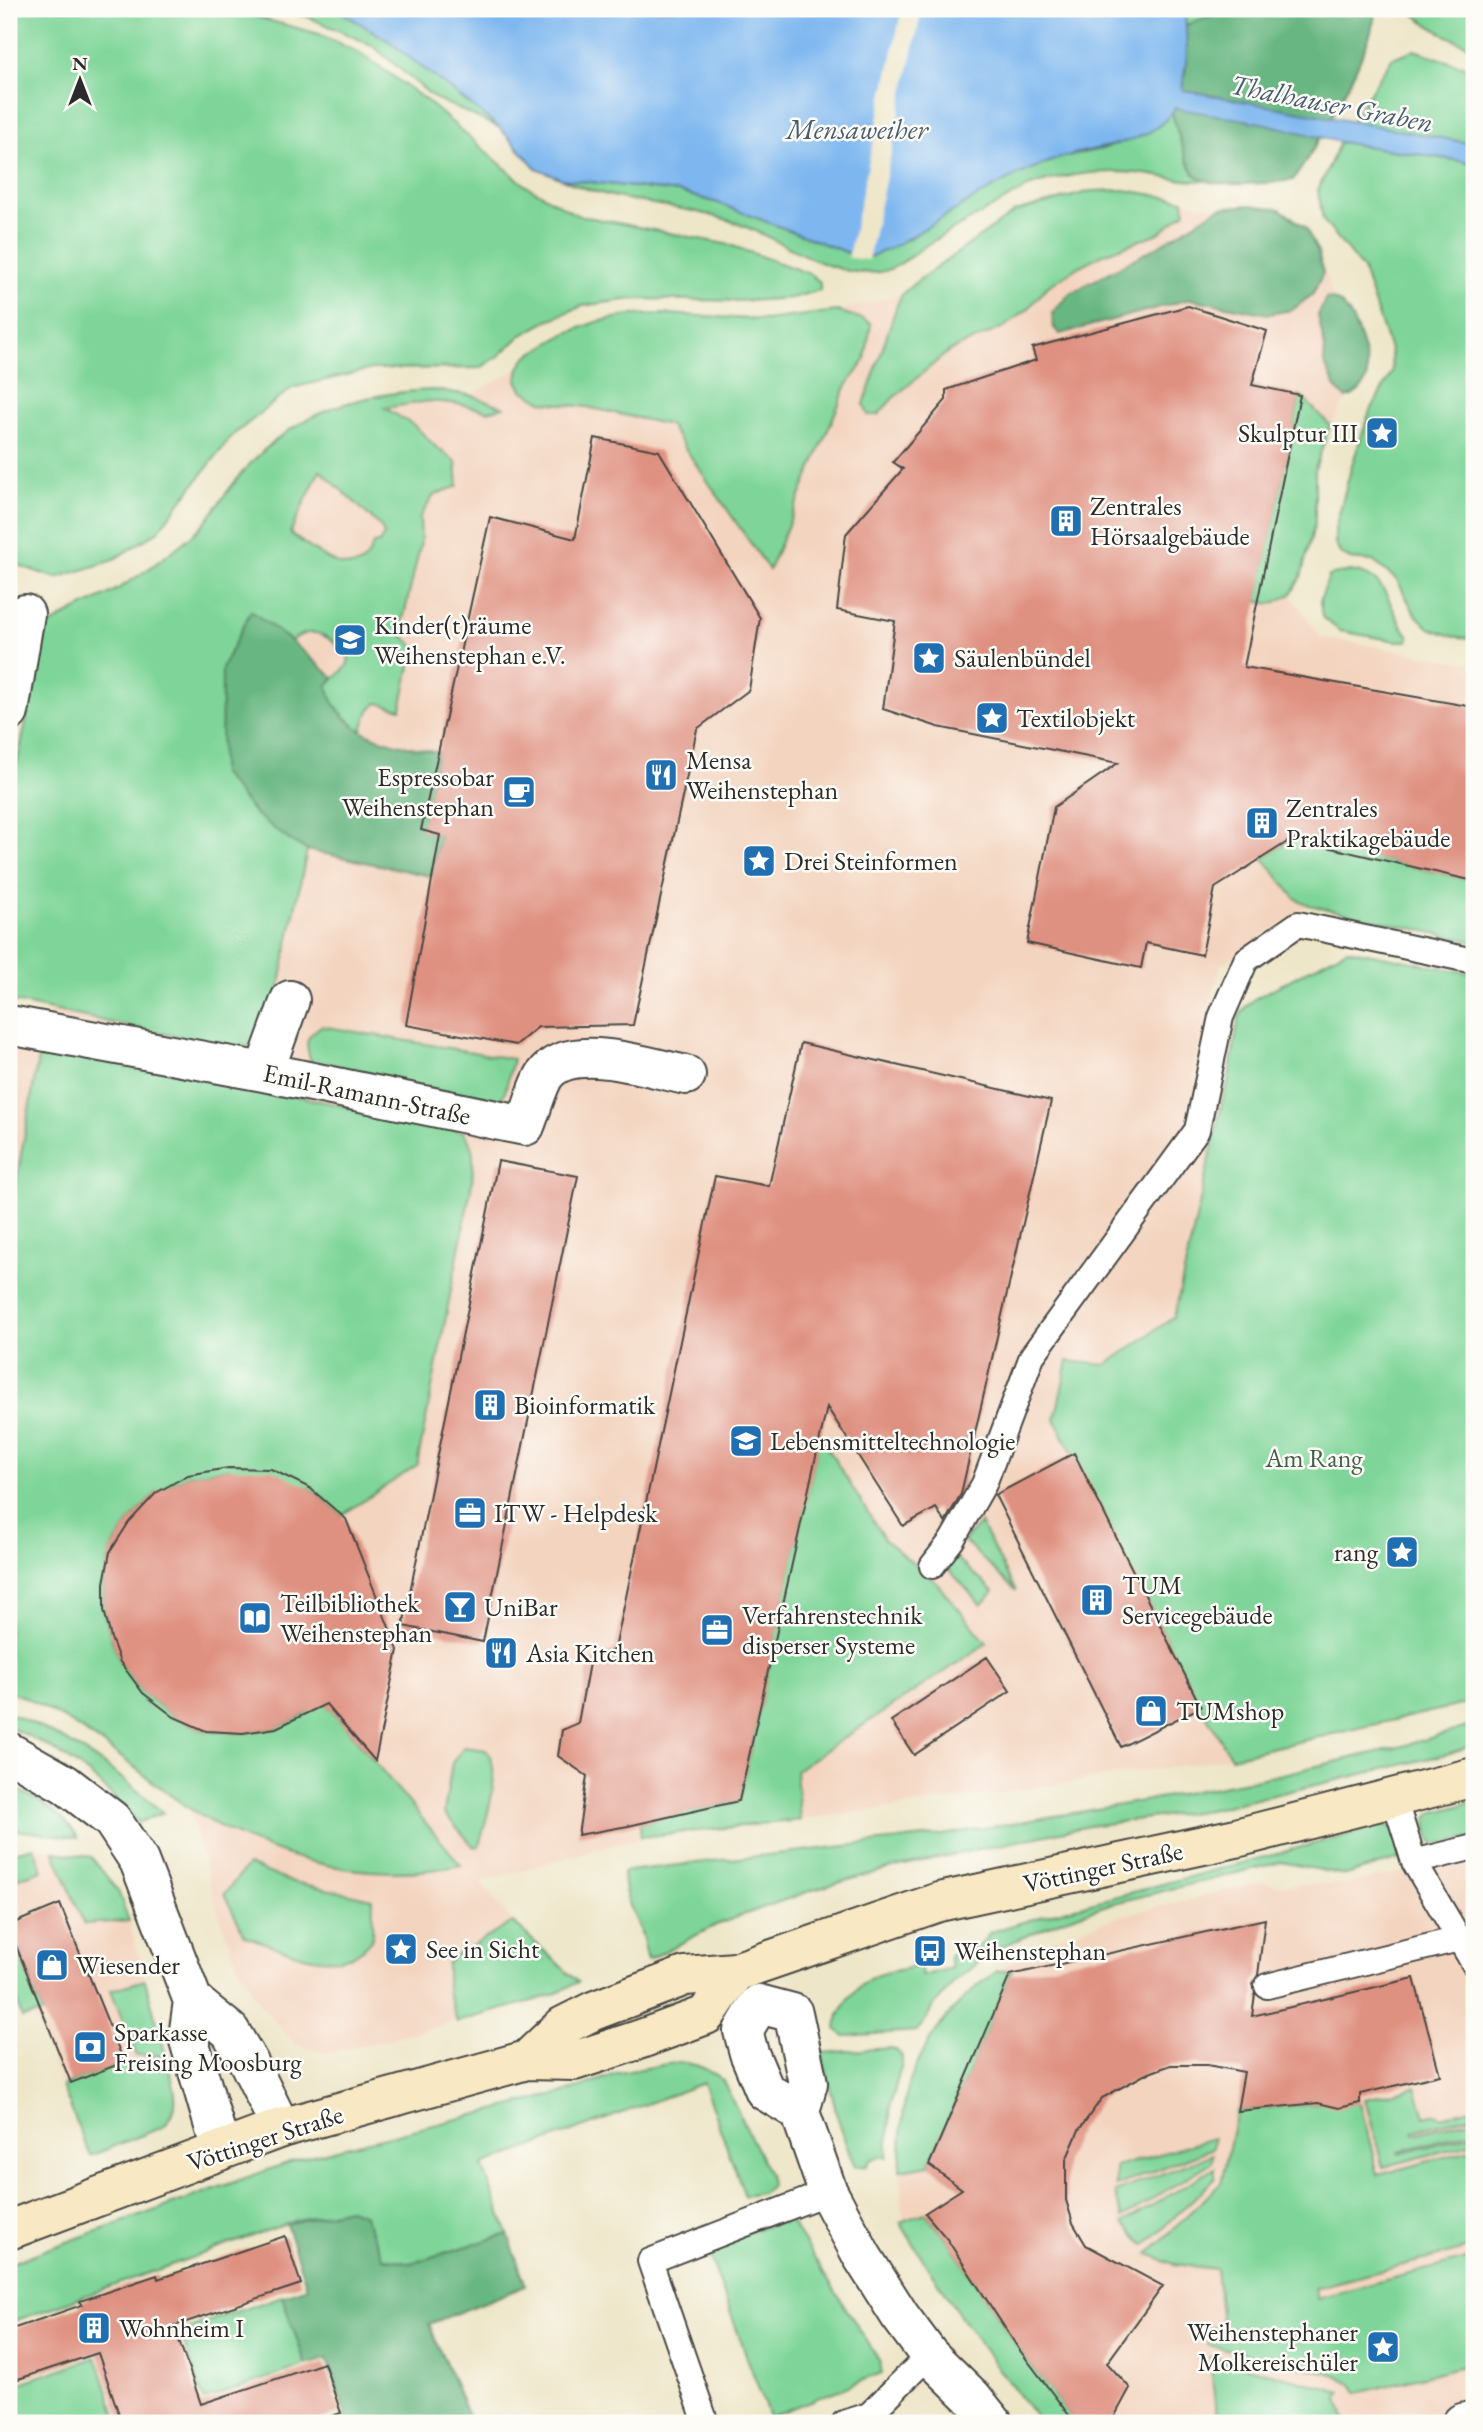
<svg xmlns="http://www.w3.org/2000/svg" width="1483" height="2432" viewBox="0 0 1483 2432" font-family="'EB Garamond',serif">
<rect width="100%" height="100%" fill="#fdfcf7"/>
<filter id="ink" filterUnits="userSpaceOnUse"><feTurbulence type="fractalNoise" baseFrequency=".0143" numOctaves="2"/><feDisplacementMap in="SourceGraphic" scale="14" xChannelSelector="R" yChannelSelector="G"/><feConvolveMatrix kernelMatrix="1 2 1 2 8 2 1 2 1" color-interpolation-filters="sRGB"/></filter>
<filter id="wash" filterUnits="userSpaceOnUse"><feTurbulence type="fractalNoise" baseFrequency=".00686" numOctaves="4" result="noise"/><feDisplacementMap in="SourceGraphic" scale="28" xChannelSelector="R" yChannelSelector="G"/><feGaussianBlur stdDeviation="1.57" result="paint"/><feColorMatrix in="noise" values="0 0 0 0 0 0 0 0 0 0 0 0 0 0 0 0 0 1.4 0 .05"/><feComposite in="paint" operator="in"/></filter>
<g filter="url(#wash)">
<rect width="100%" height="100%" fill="#eee6c9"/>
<path fill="#f3d4bf" d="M1125,190L1219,208L1250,205L1280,209L1305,227L1318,252L1335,299L1346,309L1356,329L1366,356V381L1357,394L1347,398L1324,438L1315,469V522L1301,577L1291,594L1320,637L1474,664V942L1309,905L1221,965L1192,1079L1225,1090L1215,1135L1322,1737L1210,1761L1001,1793L800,1820L641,1837L480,1882L513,1922L578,1982L553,1995L375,2043L327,2053L296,2045L261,2006L237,1964L218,1912L189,1808L88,1732L35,1703L9,1692V1037L41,1042L49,1011L9,1001V801L46,628L66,613L106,595L147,571L196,532L238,477L264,448L296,425L341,403L401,391L434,390L470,395L519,368L526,357L565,334L596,322L630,315L667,314L766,320L837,311L902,294L973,240L1015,212L1091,191Z
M34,1847L91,1857L118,1891L129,1921L176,2090L175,2112L171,2120L163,2127L90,2156L34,2015L22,2018L9,1976V1853Z
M1474,1857V2423H1041L998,2368L948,2298L900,2222L903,2218L900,2170L905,2103L911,2079L921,2056L946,2018L981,1982L1034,1949L1064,1935L1120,1916L1262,1882L1278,1885L1347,1884Z"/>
<path fill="#7fd599" stroke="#558062" stroke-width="2" fill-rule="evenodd" d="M9,9H227L319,34L362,54L427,101L525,185L577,215L730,245L810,274L820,282V290L792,298L747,301L632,299L582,306L549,320L520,336L499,356L480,368L372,369L292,388L232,436L157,532L111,561L56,578L14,564L9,558Z
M280,9H336L386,39L500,128L434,98L372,45L308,17Z
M1185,9H1229L1186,25Z
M1409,9H1474V47C1450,39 1427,26 1409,9Z
M1414,50L1474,70V144L1350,123L1392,58Z
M1172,113L1194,174L1204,181C1181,182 1159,175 1136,173C1100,170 1065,174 1031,186C1025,188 1019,193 1013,196C985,212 957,226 930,243C914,252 899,269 880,272C829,279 782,239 736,223C678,202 619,206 562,179L679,192L715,202L851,254L909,239L931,223L1017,173L1062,157L1103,149L1152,130Z
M1340,142L1474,163V639L1452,636L1429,628L1415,614L1397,580L1373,561L1350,559L1340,553L1335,543V529L1352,465L1369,414L1392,372L1391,353L1363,270L1323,220L1318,190Z
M1125,190L1184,200L1185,212L1159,233L1101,255L1078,267L1047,287L1028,309L1004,327L949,351L893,398L878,415H868L864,404L897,305L902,294L916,282L1015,212L1091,191Z
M837,311L863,319L871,324L865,360L846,387L769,570L669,425L587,407L543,402L522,390L517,380L519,368L526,357L565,334L596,322L630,315L667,314L766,320Z
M434,390L470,395L504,407L488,411L460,404L429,401L385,408L415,426L435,446L456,462L458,486L434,495L420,517L421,542L400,633L414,646L401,709L378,703L369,710L361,732L332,704L327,686L347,666L349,658C333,639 315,622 291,641L251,612L222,668L288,839L307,850L277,998L257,1041L249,1046L227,1047L9,1001V801L46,628C65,614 85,606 107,595C137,579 163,559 190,537C209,522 222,497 237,479C289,414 353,393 434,390ZM320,470L381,527L384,535L379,543L373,544C360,592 312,549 290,533Z
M1300,395L1330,425L1315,469V522L1301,577L1291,594L1272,604L1257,601Z
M1350,571C1393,576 1386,610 1409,636L1408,641H1396L1340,631L1322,617L1320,601L1329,576Z
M1292,839L1474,881V942L1309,905L1295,898L1263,858Z
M1347,949L1474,974V1702L1231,1757L1201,1707L1055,1419L1068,1361L1106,1365L1174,1317L1225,1090L1228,1084L1239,1017L1246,1007L1254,999Z
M321,1026L513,1059L505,1092L500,1101L485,1104L311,1062C305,1043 304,1038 321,1026Z
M41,1042L462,1131C477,1146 473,1163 472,1183L417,1465L342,1515L310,1488L228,1468L188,1475L156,1493L129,1522L110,1552L104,1583V1610L111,1638L120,1662L143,1693L174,1717L206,1731L243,1733L276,1728L304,1715L324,1701L461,1865C354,1888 241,1852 157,1785C120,1755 84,1729 43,1707C32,1701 21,1694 9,1692V1223Z
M820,1436L885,1540L936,1582L987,1643L796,1770L800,1820L641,1837L640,1823L739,1801Z
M980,1523L1016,1591L964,1541Z
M952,1554L994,1592L981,1605L944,1564Z
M9,1713C66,1736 118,1771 163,1813L137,1823C99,1777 64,1751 9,1727Z
M1474,1725V1745L1447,1754L1209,1810L1089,1826L895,1867L813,1890L762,1908L716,1925L648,1960C645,1951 644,1941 641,1932C633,1912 623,1895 623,1872L635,1870L942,1835L1132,1803L1274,1776L1399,1747Z
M464,1747L486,1750C504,1771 485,1821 479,1846L474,1847L444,1813L452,1763Z
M17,1790C40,1799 66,1817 78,1838L9,1829V1795Z
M1474,1802V1837L1434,1845L1429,1836L1427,1818L1432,1813Z
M1385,1825L1393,1828L1403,1857L1400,1859L1345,1875L1281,1862L1110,1904L1062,1920L992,1951L954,1982L932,2008L922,2026L917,2031L844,2036L836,2029C837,2009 857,1985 875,1976C888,1971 906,1969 920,1966L922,1976L951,1968L949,1956L979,1947L990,1932L1053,1913Z
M34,1847L42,1870L9,1881V1853Z
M54,1852L91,1857L118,1891L129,1921L84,1924Z
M248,1865L289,1881L373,1899L372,1941C365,1946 357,1955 349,1957C316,1967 276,1946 245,1936L224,1894Z
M513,1922L578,1982L553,1995L457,2022L447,1991V1964L452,1958Z
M9,1928L43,2013L22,2018L9,1976Z
M997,1971H1012L929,2165L900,2170C902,2147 901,2123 905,2100C916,2047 954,2002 997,1971Z
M145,1980L166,2056L136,2055L111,1990Z
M890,2048L896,2050L902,2056V2063L891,2103L887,2157H878L870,2160L867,2166L855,2167C839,2130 831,2092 822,2053Z
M124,2062L130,2066L169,2069C176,2090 181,2111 163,2127L90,2156L62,2086Z
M679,2062C697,2064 709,2069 723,2081L769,2174L771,2186L761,2193L745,2196L703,2083L482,2165L508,2234L411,2263L383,2258L363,2214L349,2209L297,2220L9,2323V2264L42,2251L301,2158L566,2092L619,2073Z
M1416,2087L1425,2117L1437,2114L1441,2117L1474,2108V2115L1413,2131L1414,2134L1474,2119V2131L1398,2152L1399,2154L1474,2134V2143L1383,2167L1365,2099Z
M1318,2103H1360L1378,2175L1474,2149V2247L1314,2288L1317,2298L1474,2257V2363L1358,2393L1351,2383L1334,2374L1208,2345L1207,2328L1222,2325L1216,2269L1174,2264L1148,2254L1221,2183L1237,2111Z
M1213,2138V2148L1116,2186V2167Z
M1213,2154L1212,2162L1122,2218L1115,2192Z
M1215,2168V2178L1145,2245L1123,2223Z
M925,2213L947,2239L1018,2348L1075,2423H1041C989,2360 942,2292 900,2222Z
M789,2219L879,2360L882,2373L769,2417L706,2246Z
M282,2296L306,2365L204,2400L180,2331Z
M96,2357L118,2420L115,2423H9V2387Z
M1210,2357L1342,2392L1339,2398L1346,2423H1217Z"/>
<path fill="#67b681" stroke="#497056" stroke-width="2" d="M1229,9H1375C1377,40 1314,153 1293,180C1273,183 1210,190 1196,175C1185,163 1177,129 1172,113C1188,87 1187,55 1186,25Z
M1250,205L1280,209L1305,227L1318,252L1323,273L1313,294L1292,310L1269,314L1190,299L1060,334L1054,328L1052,313L1069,294L1155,248L1219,208Z
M1326,298C1334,299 1340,301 1345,308C1356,321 1371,363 1366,380C1363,390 1355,395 1347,398L1338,391L1324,363L1325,348L1318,315Z
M251,611L291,641L334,678L327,686C342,738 391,743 438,752L422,830L440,835L431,876L307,850L288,839L255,814L221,773L222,668Z
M349,2209L363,2214L383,2258L412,2263L508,2234L526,2286L429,2324L471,2423H328L346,2416L327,2359L306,2365L282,2296L307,2287L286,2224Z"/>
<path fill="#7eb7ef" stroke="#54718d" stroke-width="2" d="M336,9H1185L1187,54L1182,90L1474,144V163L1340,142L1262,123L1175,108C1152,146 1097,145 1060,158C996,179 947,218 889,249L869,257L851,254L715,202L679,192L562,179L536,168L500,128L468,103L386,39Z"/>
<path fill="#eee6c9" d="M902,9H922L868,260L851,258L848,257Z"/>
<g id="blocks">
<path fill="#df9181" d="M1188,306L1267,331L1252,385L1300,395L1244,667L1474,707V881L1292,839L1215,888L1202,955L1146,943L1141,968L1027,943L1054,807L1118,763L938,727L883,709L895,621L837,610L846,534L903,469L893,462L946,400V390L1036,360L1032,348Z
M595,438L659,451L760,618L749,690L697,729L633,1025L538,1027L516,1045L406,1025L440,835L421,830L490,517L575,539Z
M801,1043L1051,1101L961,1494L945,1522L936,1508L903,1526L827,1407L739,1801L628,1826L578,1835L587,1776L558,1756L562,1730L578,1723L589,1663L615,1649L715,1176L769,1186Z
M498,1161L578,1176L483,1642L403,1626Z
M1074,1453L1201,1707L1121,1747L995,1495Z
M228,1468L271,1469L310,1488L346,1519L398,1650L375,1761L326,1704L276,1728L243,1733L206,1731L174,1717L143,1693L120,1662L111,1638L104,1610V1583L110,1552L129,1522L156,1493L188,1475Z
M987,1657L1010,1691L914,1755L891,1721Z
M60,1904L124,2062L71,2083L9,1928V1925Z
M1265,1919L1258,1975L1253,1983L1255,1994L1252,2016L1414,1978L1440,2075L1360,2094V2103L1339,2108L1318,2103L1237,2111L1244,2072L1207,2065H1171L1144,2075L1102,2098L1079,2130L1066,2160V2200L1073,2223L1086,2245L1163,2286L1107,2363L1130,2388L1111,2423H1075L1018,2348L947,2239L925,2213L962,2189L929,2165L1010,1975Z
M285,2236L301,2284L174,2326L201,2404L324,2363L341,2413L312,2423H122L98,2353L9,2382V2330L82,2305L80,2301L157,2275L158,2279Z"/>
</g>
</g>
<g filter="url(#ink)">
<use href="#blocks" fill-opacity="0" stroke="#484743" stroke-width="2"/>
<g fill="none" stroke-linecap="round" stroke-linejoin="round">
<defs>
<path id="service" d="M932,1566L952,1540L984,1484L1032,1356L1197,1130L1221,1017L1246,960L1298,924L1474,961
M1394,1798L1414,1862L1474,1964
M1414,1862L1474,1847
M1267,1986L1459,1939
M706,2423L650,2261L828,2192
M844,2423L869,2415L929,2355"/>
<path id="minor" d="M9,712L25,614
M9,1025L264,1072L525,1126C531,1112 537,1087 545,1075C570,1040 650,1068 686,1075
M264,1072L290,1000
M759,2004L793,2013L808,2083L800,2112L828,2192L862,2256L900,2316L929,2355L972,2397L993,2423
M759,2004L743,2031L749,2053L765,2091L800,2112
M1462,2423L1474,2420"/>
<path id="tertiary" d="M9,1752L65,1784L112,1820L139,1861L193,2001L188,2037L221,2150
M193,2001L230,2031L249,2063L281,2128"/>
<path id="secondary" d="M527,2060L563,2026L593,2011L685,1976L735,1972L939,1902L1236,1838L1474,1777
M9,2230L281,2128L527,2060L574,2061L641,2039L706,2015L735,1972"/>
</defs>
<use href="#service" stroke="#484743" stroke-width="28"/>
<use href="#minor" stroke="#484743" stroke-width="42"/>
<use href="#tertiary" stroke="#484743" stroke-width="42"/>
<use href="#secondary" stroke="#484743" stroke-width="42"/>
<use href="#service" stroke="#fff" stroke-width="24"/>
<use href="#minor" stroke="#fff" stroke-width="38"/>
<use href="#tertiary" stroke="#fff" stroke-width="38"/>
<use href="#secondary" stroke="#f8e8c3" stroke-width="38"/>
</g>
</g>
<defs>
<symbol id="sight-square" viewBox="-11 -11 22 22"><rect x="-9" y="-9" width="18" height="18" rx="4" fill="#1f6fb2" stroke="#fdfcf7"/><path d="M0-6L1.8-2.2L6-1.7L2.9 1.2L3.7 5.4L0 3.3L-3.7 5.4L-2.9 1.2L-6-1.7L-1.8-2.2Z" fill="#fff"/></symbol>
<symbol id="building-square" viewBox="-11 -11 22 22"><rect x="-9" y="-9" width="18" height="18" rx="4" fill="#1f6fb2" stroke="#fdfcf7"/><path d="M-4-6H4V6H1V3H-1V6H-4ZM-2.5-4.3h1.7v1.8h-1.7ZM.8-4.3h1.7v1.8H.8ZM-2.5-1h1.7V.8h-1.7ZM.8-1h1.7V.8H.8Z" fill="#fff"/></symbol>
<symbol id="school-square" viewBox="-11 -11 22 22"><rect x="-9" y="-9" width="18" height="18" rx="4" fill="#1f6fb2" stroke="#fdfcf7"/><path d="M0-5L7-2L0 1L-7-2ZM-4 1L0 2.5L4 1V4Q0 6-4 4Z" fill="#fff"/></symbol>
<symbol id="restaurant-square" viewBox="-11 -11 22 22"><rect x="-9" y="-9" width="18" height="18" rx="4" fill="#1f6fb2" stroke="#fdfcf7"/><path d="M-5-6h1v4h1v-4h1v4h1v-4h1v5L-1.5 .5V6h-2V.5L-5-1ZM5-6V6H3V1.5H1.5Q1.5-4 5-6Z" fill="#fff"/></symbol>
<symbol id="cafe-square" viewBox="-11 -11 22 22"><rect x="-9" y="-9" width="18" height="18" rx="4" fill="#1f6fb2" stroke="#fdfcf7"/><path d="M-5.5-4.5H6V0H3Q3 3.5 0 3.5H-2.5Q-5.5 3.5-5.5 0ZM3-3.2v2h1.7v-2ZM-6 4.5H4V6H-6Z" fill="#fff"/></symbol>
<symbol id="university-square" viewBox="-11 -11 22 22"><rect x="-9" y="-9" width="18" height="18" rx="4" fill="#1f6fb2" stroke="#fdfcf7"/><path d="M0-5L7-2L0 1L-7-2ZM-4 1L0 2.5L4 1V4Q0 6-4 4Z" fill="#fff"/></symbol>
<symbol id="office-square" viewBox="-11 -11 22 22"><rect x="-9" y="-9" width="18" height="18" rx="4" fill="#1f6fb2" stroke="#fdfcf7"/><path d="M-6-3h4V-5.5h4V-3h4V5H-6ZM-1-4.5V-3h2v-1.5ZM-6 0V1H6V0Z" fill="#fff"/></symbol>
<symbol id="bar-square" viewBox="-11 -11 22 22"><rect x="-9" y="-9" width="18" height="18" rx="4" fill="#1f6fb2" stroke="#fdfcf7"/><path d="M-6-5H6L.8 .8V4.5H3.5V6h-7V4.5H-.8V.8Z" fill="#fff"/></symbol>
<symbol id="library-square" viewBox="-11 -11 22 22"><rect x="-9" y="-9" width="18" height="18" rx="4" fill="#1f6fb2" stroke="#fdfcf7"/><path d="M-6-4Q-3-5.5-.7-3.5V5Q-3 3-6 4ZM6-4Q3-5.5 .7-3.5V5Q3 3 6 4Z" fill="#fff"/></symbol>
<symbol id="shop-square" viewBox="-11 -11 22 22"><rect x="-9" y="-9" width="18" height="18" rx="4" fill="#1f6fb2" stroke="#fdfcf7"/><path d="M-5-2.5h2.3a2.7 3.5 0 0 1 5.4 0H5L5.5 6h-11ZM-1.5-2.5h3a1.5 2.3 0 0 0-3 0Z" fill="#fff"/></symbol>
<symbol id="bus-square" viewBox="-11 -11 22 22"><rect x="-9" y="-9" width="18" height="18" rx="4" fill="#1f6fb2" stroke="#fdfcf7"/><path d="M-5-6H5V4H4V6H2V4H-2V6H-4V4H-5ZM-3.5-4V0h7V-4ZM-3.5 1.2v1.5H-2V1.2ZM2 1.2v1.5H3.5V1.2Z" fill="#fff"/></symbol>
<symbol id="bank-square" viewBox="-11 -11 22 22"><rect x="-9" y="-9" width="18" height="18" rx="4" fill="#1f6fb2" stroke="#fdfcf7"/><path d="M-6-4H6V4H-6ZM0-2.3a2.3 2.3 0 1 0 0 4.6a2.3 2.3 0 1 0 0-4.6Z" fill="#fff"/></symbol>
</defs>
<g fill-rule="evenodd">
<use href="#sight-square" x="1363" y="414" width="38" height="38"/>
<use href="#building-square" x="1047" y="502" width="38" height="38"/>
<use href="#school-square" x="331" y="621" width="38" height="38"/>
<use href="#sight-square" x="910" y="639" width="38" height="38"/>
<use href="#sight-square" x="973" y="699" width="38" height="38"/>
<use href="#restaurant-square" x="642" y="756" width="38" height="38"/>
<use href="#cafe-square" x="500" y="773" width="38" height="38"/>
<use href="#building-square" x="1243" y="804" width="38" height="38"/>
<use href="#sight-square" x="740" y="842" width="38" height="38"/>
<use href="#building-square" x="471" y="1386" width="38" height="38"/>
<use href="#university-square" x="727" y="1422" width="38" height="38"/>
<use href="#office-square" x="451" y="1494" width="38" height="38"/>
<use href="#sight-square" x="1383" y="1533" width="38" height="38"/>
<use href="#building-square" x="1078" y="1581" width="38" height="38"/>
<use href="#bar-square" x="441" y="1588" width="38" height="38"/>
<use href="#library-square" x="236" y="1599" width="38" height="38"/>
<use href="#office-square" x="698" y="1611" width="38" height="38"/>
<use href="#restaurant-square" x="482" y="1634" width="38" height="38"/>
<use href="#shop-square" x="1132" y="1692" width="38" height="38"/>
<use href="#sight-square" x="382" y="1930" width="38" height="38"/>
<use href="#bus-square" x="911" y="1932" width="38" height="38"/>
<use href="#shop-square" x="33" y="1946" width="38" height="38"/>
<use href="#bank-square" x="71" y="2028" width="38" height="38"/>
<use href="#building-square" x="75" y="2309" width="38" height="38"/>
<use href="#sight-square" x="1364" y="2328" width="38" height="38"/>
</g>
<g text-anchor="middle" stroke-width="5" stroke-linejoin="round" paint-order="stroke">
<g font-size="26" fill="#2b2b2b" stroke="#fdfcf7" text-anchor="start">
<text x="1358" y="442" text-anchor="end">Skulptur III</text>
<text x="1090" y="515">Zentrales<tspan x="1090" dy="30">Hörsaalgebäude</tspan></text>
<text x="374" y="634">Kinder(t)räume<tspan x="374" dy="30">Weihenstephan e.V.</tspan></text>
<text x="954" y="667">Säulenbündel</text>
<text x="1016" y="727">Textilobjekt</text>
<text x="686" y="769">Mensa<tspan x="686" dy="30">Weihenstephan</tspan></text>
<text x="494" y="786" text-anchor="end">Espressobar<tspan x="494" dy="30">Weihenstephan</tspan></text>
<text x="1286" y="817">Zentrales<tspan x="1286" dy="30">Praktikagebäude</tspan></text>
<text x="784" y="870">Drei Steinformen</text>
<text x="514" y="1414">Bioinformatik</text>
<text x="770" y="1450">Lebensmitteltechnologie</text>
<text x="494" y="1522">ITW - Helpdesk</text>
<text x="1378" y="1561" text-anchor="end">rang</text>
<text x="1122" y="1594">TUM<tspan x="1122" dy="30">Servicegebäude</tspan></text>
<text x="280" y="1612">Teilbibliothek<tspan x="280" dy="30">Weihenstephan</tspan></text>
<text x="484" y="1616">UniBar</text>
<text x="742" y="1624">Verfahrenstechnik<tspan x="742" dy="30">disperser Systeme</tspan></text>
<text x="526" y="1662">Asia Kitchen</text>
<text x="1176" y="1720">TUMshop</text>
<text x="426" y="1958">See in Sicht</text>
<text x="954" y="1960">Weihenstephan</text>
<text x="76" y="1974">Wiesender</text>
<text x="114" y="2041">Sparkasse<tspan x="114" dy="30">Freising Moosburg</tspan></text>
<text x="119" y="2337">Wohnheim I</text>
<text x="1358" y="2341" text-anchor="end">Weihenstephaner<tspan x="1358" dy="30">Molkereischüler</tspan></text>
</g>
<g font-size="26" fill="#2b2b2b" stroke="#fdfcf7">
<text transform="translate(367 1094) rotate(12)" y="9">Emil-Ramann-Straße</text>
<text transform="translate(1103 1867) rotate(-12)" y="9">Vöttinger Straße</text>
<text transform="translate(265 2138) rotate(-18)" y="9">Vöttinger Straße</text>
</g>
<g font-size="26" fill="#445e4c" stroke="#fdfcf7">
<text x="1314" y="1467">Am Rang</text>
</g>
<g font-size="28" font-style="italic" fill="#485c70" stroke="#fdfcf7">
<text transform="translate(1332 103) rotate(11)" y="10">Thalhauser Graben</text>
<text x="857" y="139">Mensaweiher</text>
</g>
</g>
<rect width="1483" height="2432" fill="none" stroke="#fdfcf7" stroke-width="35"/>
<g transform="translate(80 80)" stroke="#fdfcf7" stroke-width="5" paint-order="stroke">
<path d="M0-5L12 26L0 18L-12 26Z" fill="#2b2b2b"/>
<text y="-10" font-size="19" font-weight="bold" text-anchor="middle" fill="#2b2b2b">N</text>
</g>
</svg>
